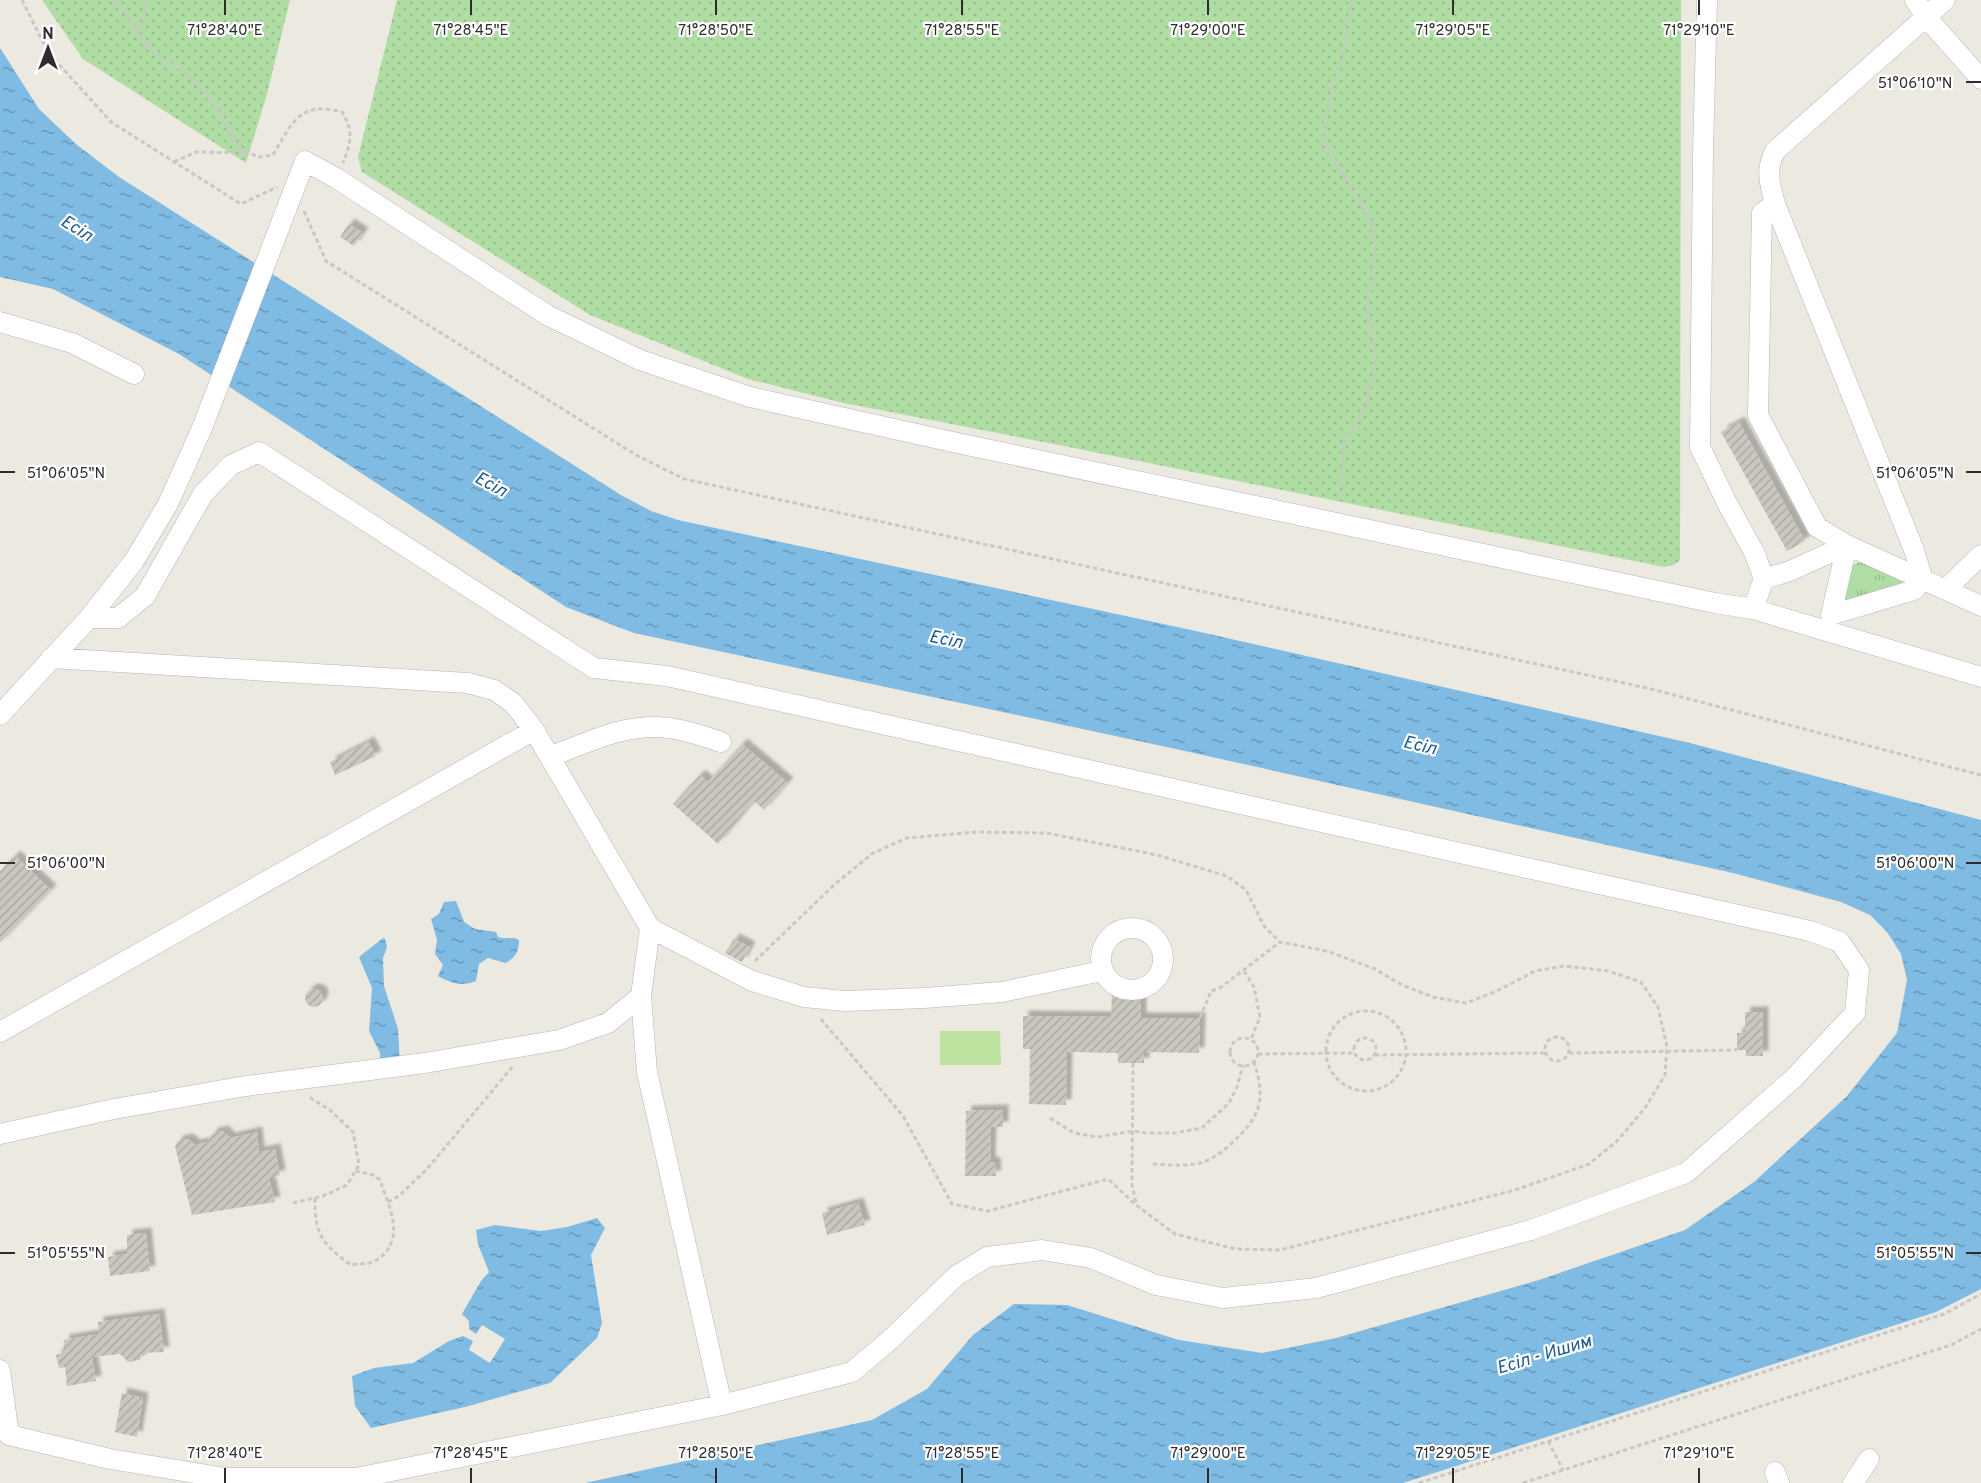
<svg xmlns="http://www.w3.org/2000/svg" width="1981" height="1483" viewBox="0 0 1981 1483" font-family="Overpass,sans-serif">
<defs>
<pattern id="grass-tufts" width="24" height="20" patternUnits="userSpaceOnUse" patternTransform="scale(1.5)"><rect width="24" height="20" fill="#afdda3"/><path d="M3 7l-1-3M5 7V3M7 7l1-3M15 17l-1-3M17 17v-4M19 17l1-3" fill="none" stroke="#97be8d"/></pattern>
<pattern id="park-dots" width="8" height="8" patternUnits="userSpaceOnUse" patternTransform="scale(1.5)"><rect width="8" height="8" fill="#afdda3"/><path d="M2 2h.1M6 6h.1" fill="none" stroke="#97be8d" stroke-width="1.8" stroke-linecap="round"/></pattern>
<pattern id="water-ripples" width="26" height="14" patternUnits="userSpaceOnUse" patternTransform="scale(1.5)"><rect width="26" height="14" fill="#7fbbe3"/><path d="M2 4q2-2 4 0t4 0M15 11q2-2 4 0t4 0" fill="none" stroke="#6898b8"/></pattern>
<pattern id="building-hatch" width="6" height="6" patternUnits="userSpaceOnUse" patternTransform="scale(1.5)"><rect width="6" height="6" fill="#c9c7bf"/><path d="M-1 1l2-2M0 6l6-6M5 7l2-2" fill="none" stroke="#adaba4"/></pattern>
<filter id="shadow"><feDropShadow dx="5.5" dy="-5.5" stdDeviation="1.5" flood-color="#0004"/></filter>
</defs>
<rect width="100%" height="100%" fill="#ece9e1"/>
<path fill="url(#grass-tufts)" d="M1864,560L1905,580L1907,584L1844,601L1842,600L1851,566Z"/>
<path fill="url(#park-dots)" d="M42,0H290L267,94L246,163L83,59Z
M397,0H1681L1680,560L1674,565L1664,567L1069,447L844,403L748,379L590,315L362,172L358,157Z"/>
<path fill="#bee3a0" d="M940,1031H1000L1001,1065H940Z"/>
<path fill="url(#water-ripples)" d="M0,48L39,109L77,145L119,177L621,495L651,511L678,520L1196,631L1690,743L1981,820V1289L1936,1312L1403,1483H585L872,1420L927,1389L973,1335L1014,1304L1067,1305L1179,1340L1262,1353L1336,1338L1539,1280L1685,1230L1754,1182L1847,1096L1897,1033L1907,980L1901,954L1887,932L1870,915L1841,902L1733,873L1176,749L634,633L566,607L179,354L53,289L0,277Z
M456,901L464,922L475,929L496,932L498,937C506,940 512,936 519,940C519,951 516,957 506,963L488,958L479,964L476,981C462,987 451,983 438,976L443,965L435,954L437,940L431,919L439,914L444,902Z
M383,938L385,939L387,947L383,958L384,986L398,1029L400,1063L380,1065V1053L369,1031L372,988L359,957Z
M597,1218L605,1228L591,1255L602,1323L597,1338L550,1383L465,1407L371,1428L355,1406L352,1376L374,1368L413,1363L449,1341L463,1336L473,1341L469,1350L490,1363L505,1339L482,1325L476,1334L469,1329V1321L462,1314L481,1281L489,1272L478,1244L476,1230L495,1225L541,1231L567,1227Z"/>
<path fill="url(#building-hatch)" filter="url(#shadow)" d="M349,224L363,233L354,246L340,237Z
M1739,422L1805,541L1787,551L1721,432Z
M369,742L376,756L335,775L330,762Z
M742,744L788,783L764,810L754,801L718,844L673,804L700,775L708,782Z
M15,856L51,890L0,943V871Z
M734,939L750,947L742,962L725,953Z
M305 998a9 9 0 1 1 18 0a9 9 0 1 1-18 0Z
M1112,993H1141V1018H1200L1199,1053L1144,1052V1063H1118V1053L1067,1052L1066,1105L1029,1104L1030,1049H1023V1016L1111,1017Z
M1745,1012H1763V1056H1746V1050H1737V1033H1745Z
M1003,1110V1127H991L990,1162L995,1163L996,1176H965L966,1111Z
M223,1131L230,1138L257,1132L259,1152L275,1149L280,1175L269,1178L275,1202L192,1215L175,1146L178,1141L188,1139L195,1145L207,1142L213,1133Z
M858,1203L865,1225L827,1235L822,1213Z
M146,1233L150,1271L110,1276L108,1257L127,1254V1235Z
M159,1314L164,1352L142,1353L140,1360L128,1362L120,1354L92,1357L96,1381L67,1386L65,1367L59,1368L56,1355L63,1353L64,1340L99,1334L98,1322Z
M122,1393L143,1398L137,1437L115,1432Z"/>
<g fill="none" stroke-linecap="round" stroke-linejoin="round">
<defs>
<path id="minor" d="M1915,0L1926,17L1981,79
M1775,204L1762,213L1758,415L1817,527L1847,545L1981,606
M0,322L72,343L134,374
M1764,579L1790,571L1847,545L1831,615L1914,590L1923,580L1914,550L1775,204C1770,185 1765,170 1775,151L1945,0
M1945,590L1981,555
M1753,609L1981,677
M51,658L468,683L494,690L513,703L534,730L650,928L641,996L647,1072L722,1405
M0,715L89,618L134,561L168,504L202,428L305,161L336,178L547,315L640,360L750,397L962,444L1715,603L1753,609L1764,579L1755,554L1728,505L1700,447L1703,151L1707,0
M551,756C579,746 609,731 639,728C667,724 695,733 721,742
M1101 959a31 31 0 1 1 62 0a31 31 0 1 1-62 0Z
M650,928L752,981L804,997L845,1001L924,998L1002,992L1092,973L1101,969
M0,1032L534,730
M0,1134L114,1109L246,1086L425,1063L559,1040L608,1023L641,996
M0,1370L9,1435L110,1459L226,1478H356L722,1405L852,1372L891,1339L956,1276L987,1257L1042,1250L1091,1258L1156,1285L1223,1298L1316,1288L1531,1230L1686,1173L1793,1079L1855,1013L1859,970L1840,942L1810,931L667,676L594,668L259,452L231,465L203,494L145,596L118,618H89
M1775,1472L1779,1483
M1853,1483L1869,1459"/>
</defs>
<use href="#minor" stroke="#b4b5bf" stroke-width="21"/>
<path stroke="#c8c8c8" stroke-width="3" stroke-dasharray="4.5 3" stroke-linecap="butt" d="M22,0L48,52L111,122L241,204L277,187
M115,0L126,14L149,49L193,80L220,111L238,147L258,157L273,155C292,123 300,100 342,112C354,132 351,142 343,163
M139,34L147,0
M174,162L196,152L249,153
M304,211L326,261L636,455L684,479L1647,688L1981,775
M1341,495L1342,446L1365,407L1376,360L1367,310L1376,245L1369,217L1323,141L1324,123L1347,39L1351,0
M755,961L835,884L873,853L907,838L976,832L1047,833L1157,855L1227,876L1246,890L1264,926L1280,942L1327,951L1375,969L1402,985L1433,997L1466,1003L1497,991L1535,971L1564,966L1608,971L1641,982L1658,1007L1667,1047L1665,1075L1645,1108L1617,1141L1589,1164L1515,1190L1280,1250L1236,1249L1175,1234L1136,1205L1108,1179L988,1211L952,1204L903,1116L820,1018
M1244,971L1254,987L1260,1017L1251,1039
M1326 1051a40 40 0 1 1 80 0a40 40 0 1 1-80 0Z
M1200,1018L1211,991L1220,988L1280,942
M1545 1049a12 12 0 1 1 24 0a12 12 0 1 1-24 0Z
M1354 1049a11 11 0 1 1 22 0a11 11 0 1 1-22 0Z
M1230 1052a14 14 0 1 1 28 0a14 14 0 1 1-28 0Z
M1569,1053L1737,1050
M1258,1054L1354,1053
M1375,1055L1545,1053
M1133,1063L1132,1185L1136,1203
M1050,1118L1074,1133L1097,1137L1133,1131L1146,1133H1175L1202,1128L1229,1103L1237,1087L1243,1065
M1153,1164C1167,1165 1182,1166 1195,1164C1209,1162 1221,1153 1231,1144C1261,1116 1266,1101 1254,1062
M315,1198C314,1234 323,1245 351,1265C358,1264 369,1264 375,1261C408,1241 389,1207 380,1180L373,1175L356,1171
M388,1202L399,1196L427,1169L514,1065
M293,1203L323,1196L347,1185L359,1165L353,1132L330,1110L309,1097
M1548,1441L1563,1470
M1419,1483L1944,1314L1981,1294
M1523,1483L1951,1345L1981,1329"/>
<use href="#minor" stroke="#fff" stroke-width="20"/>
</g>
<path fill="none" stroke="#2d2d2d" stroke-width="2" d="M225,0V15M471,0V15M716,0V15M962,0V15M1208,0V15M1453,0V15M1699,0V15M1966,82H1981M0,472H15M1966,472H1981M0,863H15M1966,863H1981M0,1253H15M1966,1253H1981M225,1468V1483M471,1468V1483M716,1468V1483M962,1468V1483M1208,1468V1483M1453,1468V1483M1699,1468V1483"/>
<g text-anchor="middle" stroke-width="4.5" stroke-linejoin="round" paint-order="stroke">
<g font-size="18" font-style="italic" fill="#1c5991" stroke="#fff">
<text transform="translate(77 228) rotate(32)" y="6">Есіл</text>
<text transform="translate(491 484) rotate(29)" y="6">Есіл</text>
<text transform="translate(946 639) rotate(12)" y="6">Есіл</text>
<text transform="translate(1420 745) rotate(13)" y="6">Есіл</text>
<text transform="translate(1544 1354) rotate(-17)" y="6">Есіл - Ишим</text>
</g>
</g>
<g font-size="15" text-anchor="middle" fill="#2d2d2d" stroke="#fff" stroke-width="4.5" stroke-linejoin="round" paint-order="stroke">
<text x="225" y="35">71°28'40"E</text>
<text x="471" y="35">71°28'45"E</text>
<text x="716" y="35">71°28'50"E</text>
<text x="962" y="35">71°28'55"E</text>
<text x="1208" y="35">71°29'00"E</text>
<text x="1453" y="35">71°29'05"E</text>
<text x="1699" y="35">71°29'10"E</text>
<text x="1915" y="88">51°06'10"N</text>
<text x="66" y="478">51°06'05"N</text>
<text x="1915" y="478">51°06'05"N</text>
<text x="66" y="868">51°06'00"N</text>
<text x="1915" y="868">51°06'00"N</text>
<text x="66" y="1258">51°05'55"N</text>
<text x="1915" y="1258">51°05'55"N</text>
<text x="225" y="1458">71°28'40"E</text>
<text x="471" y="1458">71°28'45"E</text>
<text x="716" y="1458">71°28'50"E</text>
<text x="962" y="1458">71°28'55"E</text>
<text x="1208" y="1458">71°29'00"E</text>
<text x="1453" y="1458">71°29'05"E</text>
<text x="1699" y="1458">71°29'10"E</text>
</g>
<g transform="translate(48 48)" stroke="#ffffff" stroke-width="4.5" paint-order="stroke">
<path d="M0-4.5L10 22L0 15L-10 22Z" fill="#2d2d2d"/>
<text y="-9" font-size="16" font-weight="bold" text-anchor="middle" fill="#2d2d2d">N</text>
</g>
</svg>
